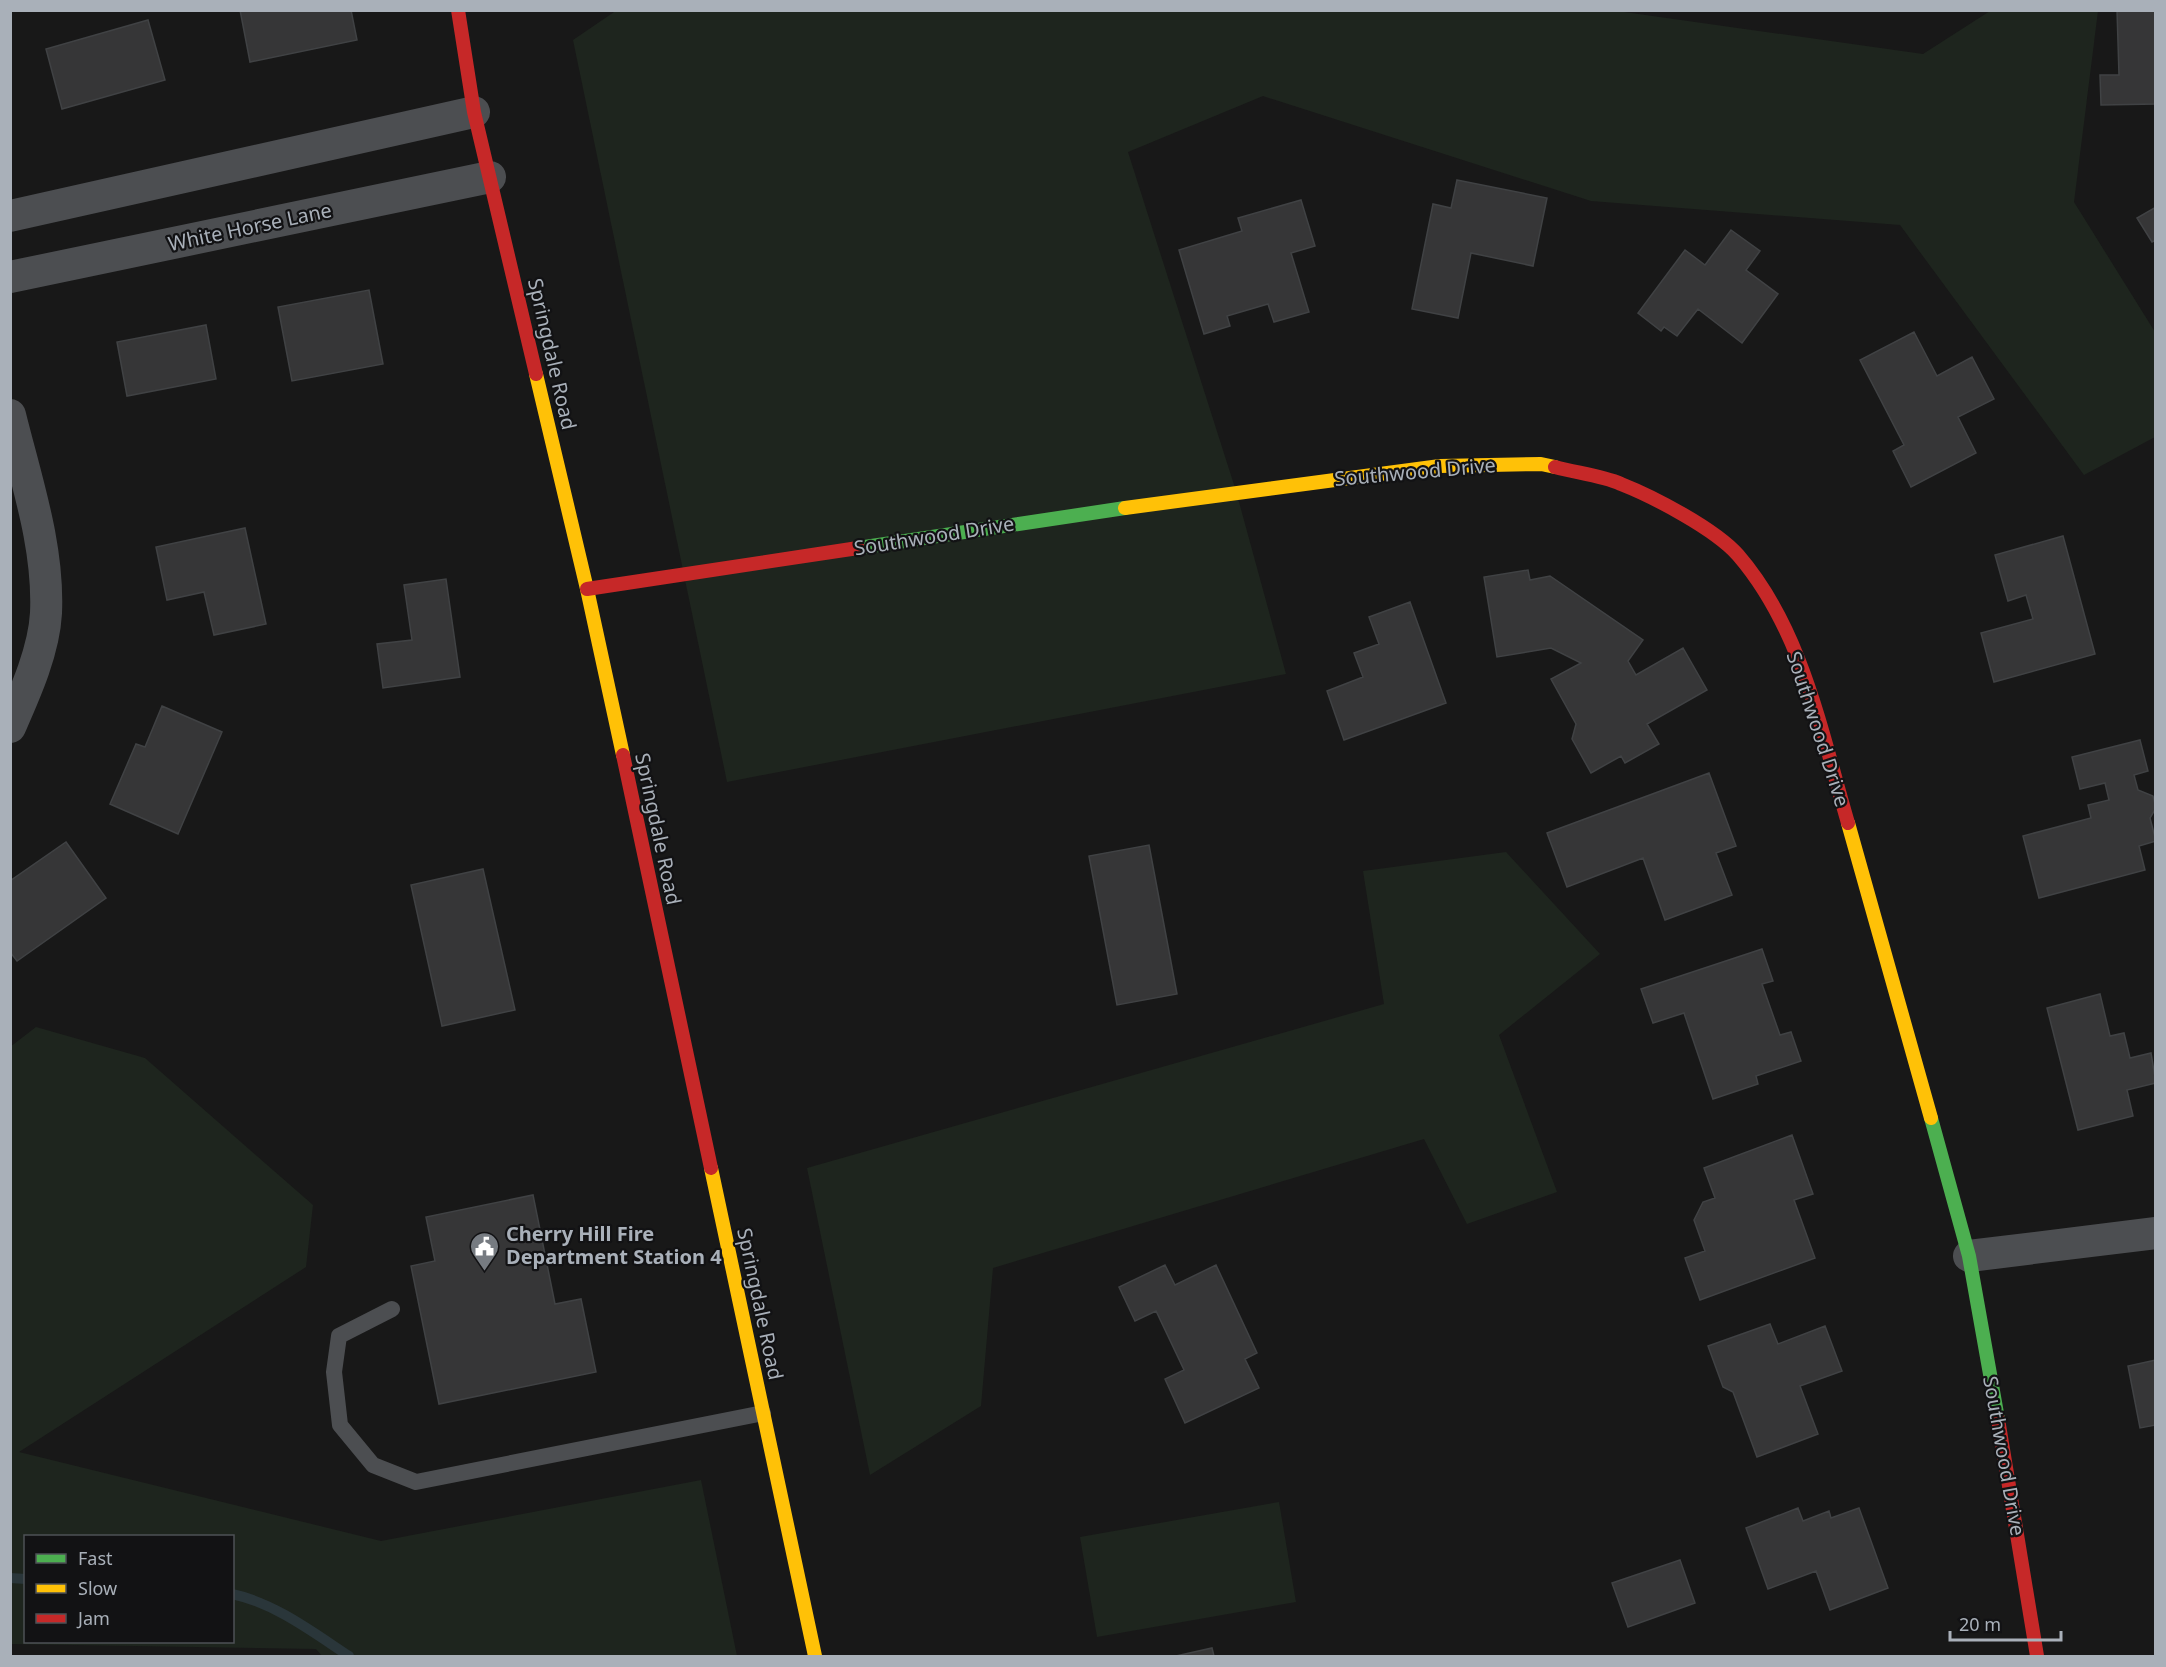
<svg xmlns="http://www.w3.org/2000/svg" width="2166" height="1667" viewBox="0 0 2166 1667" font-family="'Noto Sans',sans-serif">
<rect width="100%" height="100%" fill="#181818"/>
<path fill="#1e251e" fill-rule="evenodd" d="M617,10H1610L1923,54L1990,11H2098L2074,202L2155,332V437L2084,475L1900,225L1591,201L1263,96L1128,152L1236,491L1286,674L727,782L573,40Z
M1506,852L1600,954L1499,1035L1557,1192L1467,1224L1424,1139L993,1268L981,1406L870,1475L807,1168L1384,1004L1363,871Z
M36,1027L145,1058L313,1205L306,1267L19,1452L381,1541L701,1480L737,1656H322L316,1649L11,1644L10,1047ZM26,1536H232V1642H26Z
M1279,1502L1296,1602L1097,1637L1080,1537Z"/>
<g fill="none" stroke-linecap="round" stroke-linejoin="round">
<path stroke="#2a363a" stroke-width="10" d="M10,1578L26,1579
M232,1594C275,1603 314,1633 349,1656"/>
</g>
<path fill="#363637" stroke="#404244" stroke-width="1.5" d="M240,10H351L357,40L250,62Z
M2117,10H2156V104L2101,105L2100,75H2119Z
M148,20L165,80L62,109L46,49Z
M1457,180L1547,198L1533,266L1471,253L1458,318L1412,309L1433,204L1451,208Z
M1301,200L1315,246L1291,253L1309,312L1274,322L1268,304L1227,316L1230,326L1204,334L1179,250L1242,231L1238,218Z
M2156,207V240L2152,242L2137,218Z
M1731,230L1760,251L1746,270L1778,294L1742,343L1698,309L1677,336L1664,327L1661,331L1638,313L1685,250L1705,265Z
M369,290L383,364L292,381L278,307Z
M206,325L216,379L127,396L117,342Z
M1914,332L1937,376L1972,357L1994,399L1958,417L1976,453L1911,487L1893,451L1904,445L1860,360Z
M245,528L266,624L214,635L204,592L167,600L156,547Z
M2063,536L2095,654L1994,682L1981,633L2033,619L2026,595L2008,601L1995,555Z
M1528,570L1530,580L1550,576L1643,640L1628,661L1636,675L1683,648L1707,690L1647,724L1659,744L1625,763L1621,756L1591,773L1572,739L1576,724L1551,679L1581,663L1551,648L1497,657L1484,577Z
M446,579L460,677L383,688L377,644L412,640L404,585Z
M1410,602L1446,703L1344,740L1327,691L1363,677L1354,653L1379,644L1369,617Z
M162,706L222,732L178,834L110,804L136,744L145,747Z
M2140,740L2148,771L2134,775L2138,790L2153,796L2156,808L2150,818L2156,841L2139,846L2145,870L2039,898L2023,836L2091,818L2088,805L2109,800L2105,783L2080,789L2072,757Z
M1709,773L1736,846L1716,853L1732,895L1665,920L1643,858L1567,887L1547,833Z
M66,842L106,898L17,961L10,952V881Z
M1149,845L1177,994L1117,1005L1089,856Z
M483,869L515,1010L442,1026L411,885Z
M1762,949L1773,981L1762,984L1780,1035L1791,1032L1801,1061L1756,1076L1758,1084L1713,1099L1684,1013L1653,1023L1641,989Z
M2100,994L2110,1036L2124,1033L2130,1058L2151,1053L2156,1083L2127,1090L2133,1116L2078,1130L2047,1008Z
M1792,1135L1813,1194L1794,1200L1815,1258L1700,1300L1685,1258L1705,1251L1694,1220L1703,1202L1715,1198L1704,1168Z
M533,1195L555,1304L581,1299L596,1372L439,1404L411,1266L435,1261L426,1217Z
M1165,1265L1175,1285L1216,1265L1257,1353L1245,1359L1259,1388L1185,1423L1165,1379L1184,1370L1156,1311L1135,1321L1119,1287Z
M1770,1324L1778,1344L1825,1326L1842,1371L1800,1386L1818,1434L1757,1457L1733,1392L1723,1387L1708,1346Z
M2156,1360V1425L2140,1428L2128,1366Z
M1798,1508L1803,1521L1829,1511L1831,1518L1859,1508L1888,1588L1830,1610L1816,1571L1768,1589L1746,1528Z
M1680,1560L1695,1603L1628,1627L1612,1583Z
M1212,1648L1214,1656H1176Z"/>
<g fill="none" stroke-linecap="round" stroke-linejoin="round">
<path stroke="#4c4e51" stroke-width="16" d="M392,1309L339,1336L334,1372L340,1425L373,1465L416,1482L763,1413"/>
<path stroke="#4c4e51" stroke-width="32" d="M10,216L474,112
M10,277L490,177
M10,415C26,480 49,546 46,613C44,651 25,693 10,727
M1969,1256L2156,1233"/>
<path stroke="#4caf50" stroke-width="14" d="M858,548L1125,508
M1931,1118L1969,1256L1998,1419"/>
<path stroke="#ffc107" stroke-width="14" d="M536,374L587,589L623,755
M1125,508L1440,466L1541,464L1555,467
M1848,823L1931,1118
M711,1168L815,1656"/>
<path stroke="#c62828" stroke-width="14" d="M458,10L474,112L536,374
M1555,467C1576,473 1601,475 1621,484C1654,497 1715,529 1738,555C1802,629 1821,731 1848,823
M587,589L858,548
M623,755L711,1168
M1998,1419L2037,1656"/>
</g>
<defs>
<symbol id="civic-pin" viewBox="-11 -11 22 30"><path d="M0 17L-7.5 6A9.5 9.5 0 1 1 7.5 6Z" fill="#767b81" stroke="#121214"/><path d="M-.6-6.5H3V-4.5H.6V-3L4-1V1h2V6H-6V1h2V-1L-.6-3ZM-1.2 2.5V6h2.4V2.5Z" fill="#fff"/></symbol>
</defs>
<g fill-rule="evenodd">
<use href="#civic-pin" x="468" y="1230" width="33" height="45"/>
</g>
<g text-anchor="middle" stroke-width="4.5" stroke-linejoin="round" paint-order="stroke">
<g font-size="20" fill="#a9b0b9" stroke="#121214">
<text transform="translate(250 227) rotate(-12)" y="7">White Horse Lane</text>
<text transform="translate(552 354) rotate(77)" y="7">Springdale Road</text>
<text transform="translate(1415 472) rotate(-5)" y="7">Southwood Drive</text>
<text transform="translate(934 536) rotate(-9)" y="7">Southwood Drive</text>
<text transform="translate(1818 729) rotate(72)" y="7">Southwood Drive</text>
<text transform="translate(658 829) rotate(78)" y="7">Springdale Road</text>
<text transform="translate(760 1304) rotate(78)" y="7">Springdale Road</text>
<text transform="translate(2004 1456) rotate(80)" y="7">Southwood Drive</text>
</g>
<g font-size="20" font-weight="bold" fill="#a9b0b9" stroke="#121214" text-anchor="start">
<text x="506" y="1241">Cherry Hill Fire<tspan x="506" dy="23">Department Station 4</tspan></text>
</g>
</g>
<rect width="2166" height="1667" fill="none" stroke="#a9b0b9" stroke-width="24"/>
<rect x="24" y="1535" width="210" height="108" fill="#121214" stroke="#4e5156" stroke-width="1.5"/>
<rect x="36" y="1554" width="30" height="9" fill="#4caf50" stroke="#4e5156" stroke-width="1.5"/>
<text x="78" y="1565" font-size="18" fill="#a9b0b9">Fast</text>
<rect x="36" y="1584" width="30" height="9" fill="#ffc107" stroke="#4e5156" stroke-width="1.5"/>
<text x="78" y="1595" font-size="18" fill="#a9b0b9">Slow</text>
<rect x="36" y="1614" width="30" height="9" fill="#c62828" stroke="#4e5156" stroke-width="1.5"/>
<text x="78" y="1625" font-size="18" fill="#a9b0b9">Jam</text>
<path d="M1950 1631v9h111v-9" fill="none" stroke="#a9b0b9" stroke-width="3"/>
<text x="1959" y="1631" font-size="18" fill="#a9b0b9" stroke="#121214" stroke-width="4.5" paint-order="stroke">20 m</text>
</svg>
